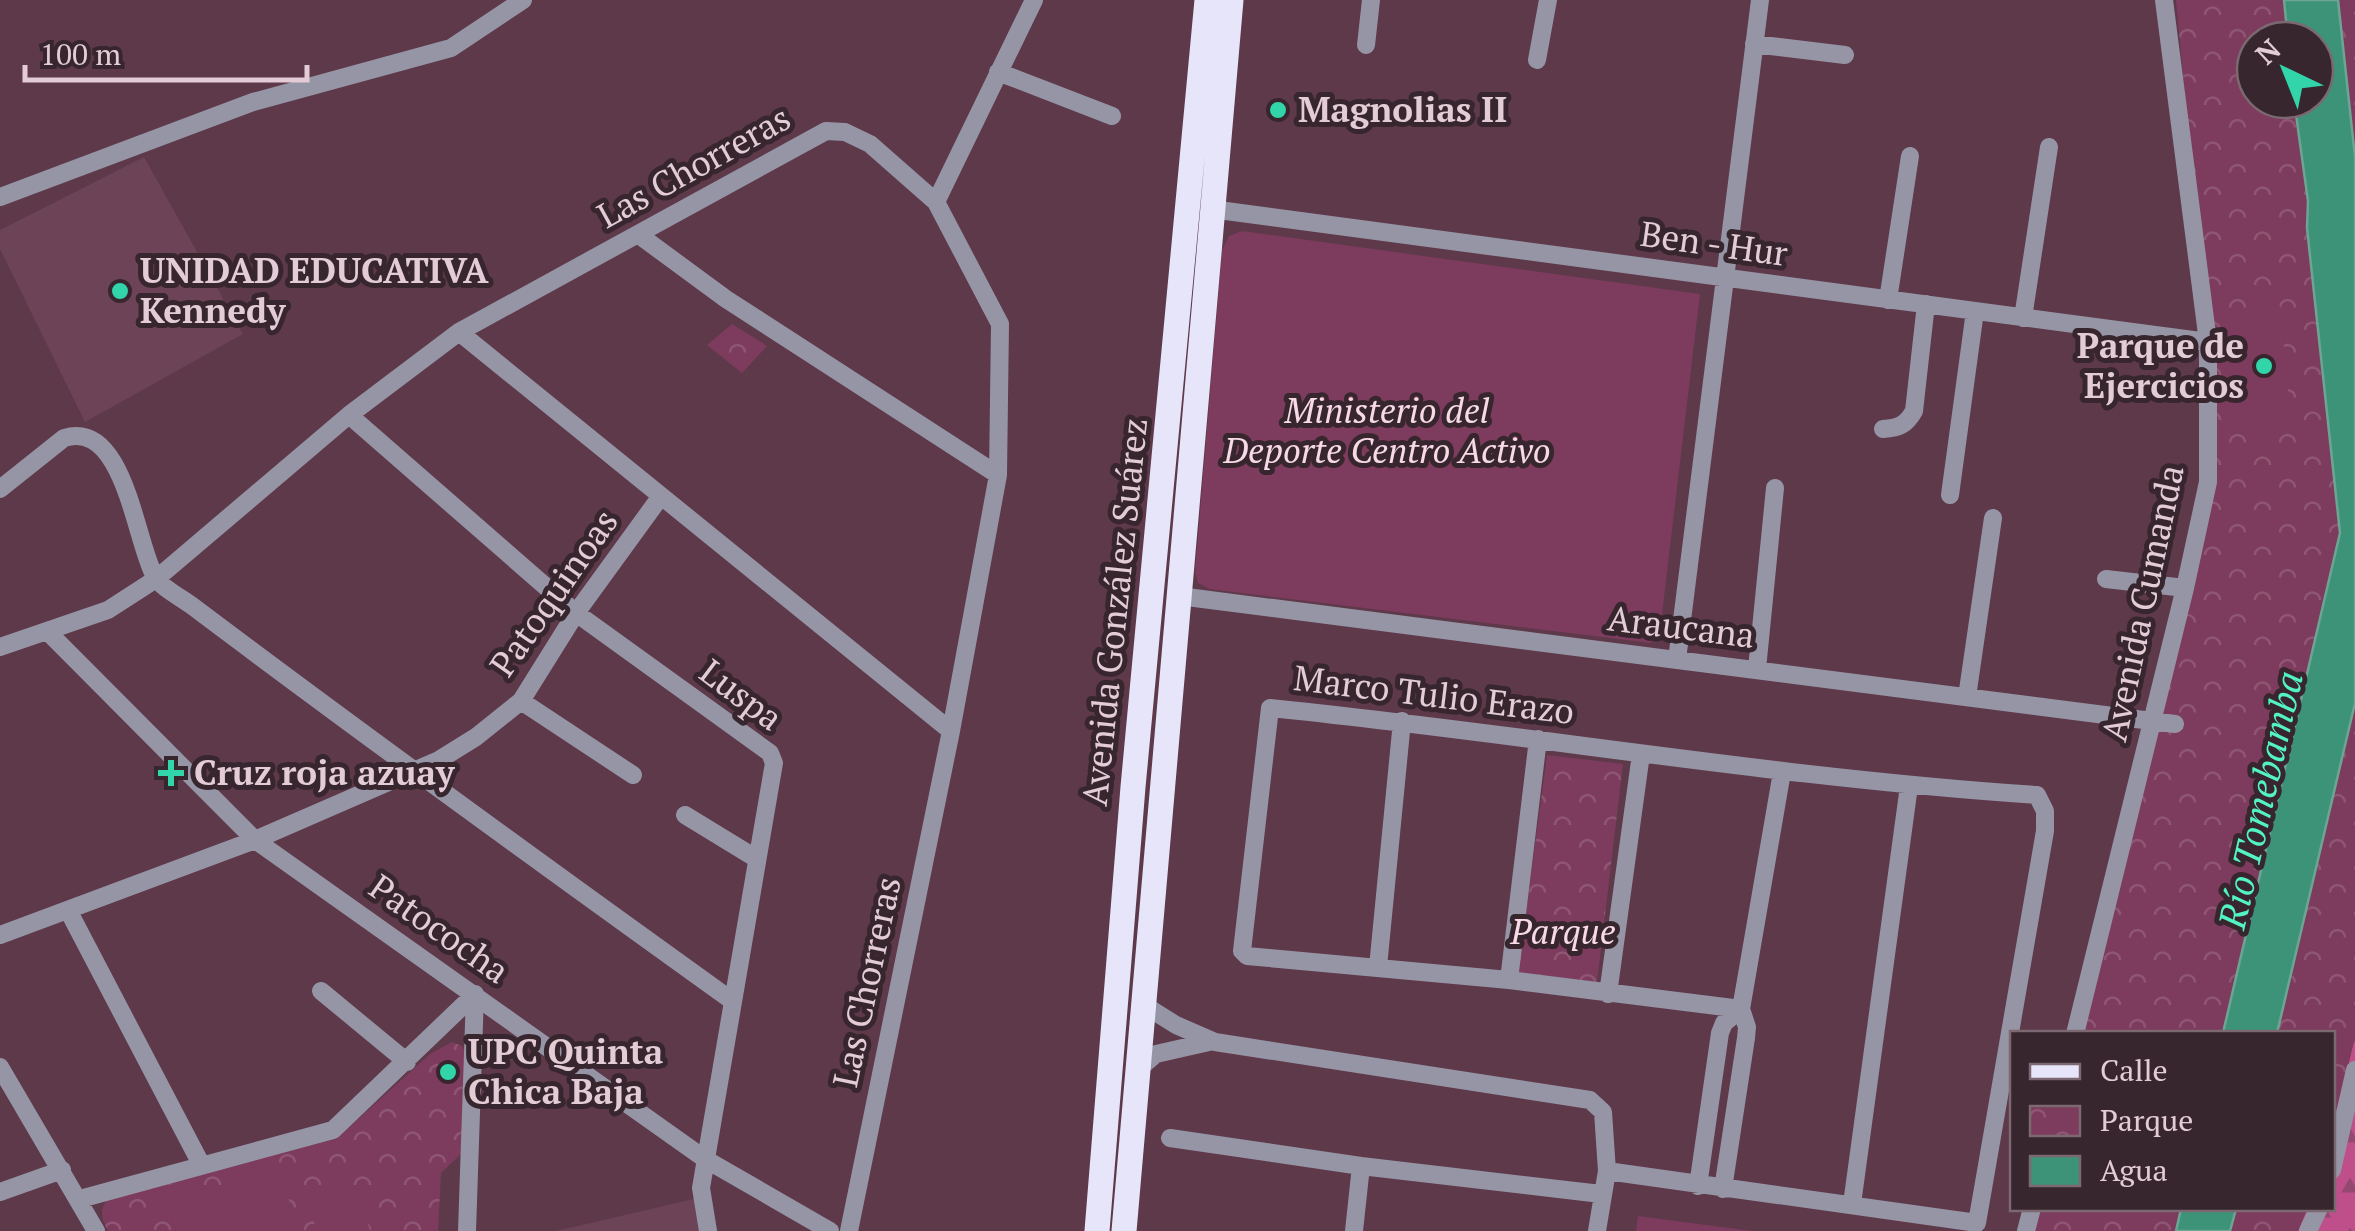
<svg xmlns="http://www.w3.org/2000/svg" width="2355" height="1231" viewBox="0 0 2355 1231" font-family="'PT Serif',serif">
<defs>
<pattern id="forest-firs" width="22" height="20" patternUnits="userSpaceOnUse" patternTransform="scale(2.5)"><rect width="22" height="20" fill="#be4f8a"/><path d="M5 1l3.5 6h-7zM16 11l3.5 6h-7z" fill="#934970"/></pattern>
<pattern id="park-crowns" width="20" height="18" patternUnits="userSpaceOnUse" patternTransform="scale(2.5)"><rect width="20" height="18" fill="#7d3b5d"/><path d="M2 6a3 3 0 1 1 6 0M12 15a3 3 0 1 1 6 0" fill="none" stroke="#8f5674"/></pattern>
</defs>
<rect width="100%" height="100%" fill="#5d394a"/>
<path fill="#6d4357" d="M144,157L243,334L85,422L0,249V230Z
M698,1198L703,1231H556Z"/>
<path fill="url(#forest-firs)" d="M2355,1037V1231H2298L2307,1209L2332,1208L2333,1126Z"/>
<path fill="url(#park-crowns)" d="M2176,0H2284L2288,40H2255V100H2294L2308,201L2307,228L2340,533L2223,1033L2075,1034L2208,482V342Z
M2338,0H2355V157Z
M732,324L767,346L742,373L707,345Z
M2355,703V1037L2333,1126L2332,1034H2277Z
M1547,755L1623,764L1597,982L1518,972Z
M452,1042L462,1046L466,1054L462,1153L441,1173L438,1231H108C100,1216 98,1205 114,1195L336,1139L430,1054Z
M2032,1209H2181L2176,1231H2026Z
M2236,1209V1208L2307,1209L2298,1231H2230Z"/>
<path fill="#7d3b5d" d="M1242,231L1700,294L1661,623L1651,643L1209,589L1198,583L1195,572L1222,250L1229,236Z
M2280,305L2291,422L2249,427L2238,309Z
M280,1170L298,1231H176L167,1199Z
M357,1188L370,1231H317L308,1204Z
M1638,1216L1752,1231H1636Z"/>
<path fill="#3c9378" stroke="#6ea494" stroke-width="2.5" d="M2284,0H2338L2355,157V703L2277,1033H2223L2340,533L2307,228L2308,201L2294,100H2315V40H2288Z
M2181,1209V1208L2236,1209L2230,1231H2176Z"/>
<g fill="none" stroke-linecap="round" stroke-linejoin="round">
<path stroke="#9695a6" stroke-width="18" d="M1754,44L1845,55
M1366,45L1371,0
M1537,60L1548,0
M998,72L1112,116
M0,197L253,102L451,48L523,0
M936,202L1034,0
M1211,209L2208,342
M639,235L726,299L998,475
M1888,300L1910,156
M2023,318L2049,147
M459,332L951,731
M349,415L576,613L770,753L774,763L701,1188L708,1231
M1883,429C1899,428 1906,425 1914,411L1926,304
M0,489L64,438C125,419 135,542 155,577C162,588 180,597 191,605C369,739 550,870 731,1000
M1950,495L1975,311
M2106,579L2185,588
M1179,596L2175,724
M48,632L255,840L705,1159L830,1231
M0,647L108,610L156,579L349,415L459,332L826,131L845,132L870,144L936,202L1000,324L998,475L951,731L849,1231
M1677,660L1760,0
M1757,669L1775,488
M1967,697L1993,518
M521,701L633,775
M685,815L757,859
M68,910L201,1164
M0,935L255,840L439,760L476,737L521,701L576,613L661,496
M1378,967L1402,721
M1509,980L1538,739
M321,991L407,1062
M1608,994L1641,754
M1141,1003L1176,1025L1215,1042L1590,1100L1603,1112L1607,1171L1597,1231
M2075,1034L2185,588L2208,482V342L2164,0
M0,1067L96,1231
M1136,1071L1156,1054L1209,1042
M1170,1138L1361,1166L1601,1194
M2332,1170L2355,1070
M1607,1171L1977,1223L2045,831V811L2037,795C1780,778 1526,734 1270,708L1242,951L1247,956L1509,980L1741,1009
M1698,1186L1720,1033L1724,1023L1741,1009
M1723,1189L1746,1038L1747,1027L1741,1009L1782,772
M0,1192L62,1170
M80,1199L333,1130L475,994
M1852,1204L1909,786
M467,1231L475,994
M1354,1231L1361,1166
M2026,1231L2032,1208
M2308,1231L2319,1208"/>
<path stroke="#e6e5fa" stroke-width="25" d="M1097,1231L1133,787L1207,0
M1124,1231L1231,0"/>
</g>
<g fill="#32d4a9" stroke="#37262e" stroke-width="4">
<circle cx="1278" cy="110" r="10"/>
<circle cx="120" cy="291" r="10"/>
<circle cx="2264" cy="366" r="10"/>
<path d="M166 758h10v10h10v10h-10v10h-10v-10h-10v-10h10z"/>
<circle cx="448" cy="1072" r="10"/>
</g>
<g text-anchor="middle" stroke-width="10" stroke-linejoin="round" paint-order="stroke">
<g font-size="35" font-weight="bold" fill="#e3ccd6" stroke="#37262e" text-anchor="start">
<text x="1298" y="122">Magnolias II</text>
<text x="140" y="283">UNIDAD EDUCATIVA<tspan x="140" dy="40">Kennedy</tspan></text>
<text x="2244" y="358" text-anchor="end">Parque de<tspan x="2244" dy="40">Ejercicios</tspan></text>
<text x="194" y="785">Cruz roja azuay</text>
<text x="468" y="1064">UPC Quinta<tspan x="468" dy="40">Chica Baja</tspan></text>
</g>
<g font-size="35" fill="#e3ccd6" stroke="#37262e">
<text transform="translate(694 167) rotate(-29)" y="12">Las Chorreras</text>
<text transform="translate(1714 244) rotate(8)" y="12">Ben - Hur</text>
<text transform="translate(554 593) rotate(-55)" y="12">Patoquinoas</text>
<text transform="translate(2143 603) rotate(-78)" y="12">Avenida Cumanda</text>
<text transform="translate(1115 612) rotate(-84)" y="12">Avenida González Suárez</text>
<text transform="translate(1681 627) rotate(7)" y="12">Araucana</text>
<text transform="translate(741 695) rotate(37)" y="12">Luspa</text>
<text transform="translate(1434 695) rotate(7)" y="12">Marco Tulio Erazo</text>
<text transform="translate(439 929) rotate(35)" y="12">Patococha</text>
<text transform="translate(867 982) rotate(-78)" y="12">Las Chorreras</text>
</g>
<g font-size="35" font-style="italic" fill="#f8dae7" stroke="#37262e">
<text x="1387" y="423">Ministerio del<tspan x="1387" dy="40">Deporte Centro Activo</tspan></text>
<text x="1563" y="944">Parque</text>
</g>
<g font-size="38" font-style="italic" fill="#53f3c4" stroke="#37262e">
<text transform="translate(2261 800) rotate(-77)" y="13">Río Tomebamba</text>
</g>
</g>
<rect x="2010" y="1031" width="325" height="180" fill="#37262e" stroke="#7c6871" stroke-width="2.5"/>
<rect x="2030" y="1064" width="50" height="15" fill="#e6e5fa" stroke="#7c6871" stroke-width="2.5"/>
<text x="2100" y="1081" font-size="30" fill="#e3ccd6">Calle</text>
<rect x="2030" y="1106" width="50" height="30" fill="url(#park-crowns)" stroke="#7c6871" stroke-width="2.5"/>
<text x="2100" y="1131" font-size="30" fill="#e3ccd6">Parque</text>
<rect x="2030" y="1156" width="50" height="30" fill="#3c9378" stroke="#7c6871" stroke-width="2.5"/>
<text x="2100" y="1181" font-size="30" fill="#e3ccd6">Agua</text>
<g transform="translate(2285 70) rotate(317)"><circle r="48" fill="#37262e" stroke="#7c6871" stroke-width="2.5"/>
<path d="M0-8L18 38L0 25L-18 38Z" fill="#32d4a9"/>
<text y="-15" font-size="28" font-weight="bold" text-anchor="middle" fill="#e3ccd6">N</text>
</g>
<path d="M25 65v15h282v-15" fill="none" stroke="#e3ccd6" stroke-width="5"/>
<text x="40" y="65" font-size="30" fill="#e3ccd6" stroke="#37262e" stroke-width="8" paint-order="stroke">100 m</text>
</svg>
